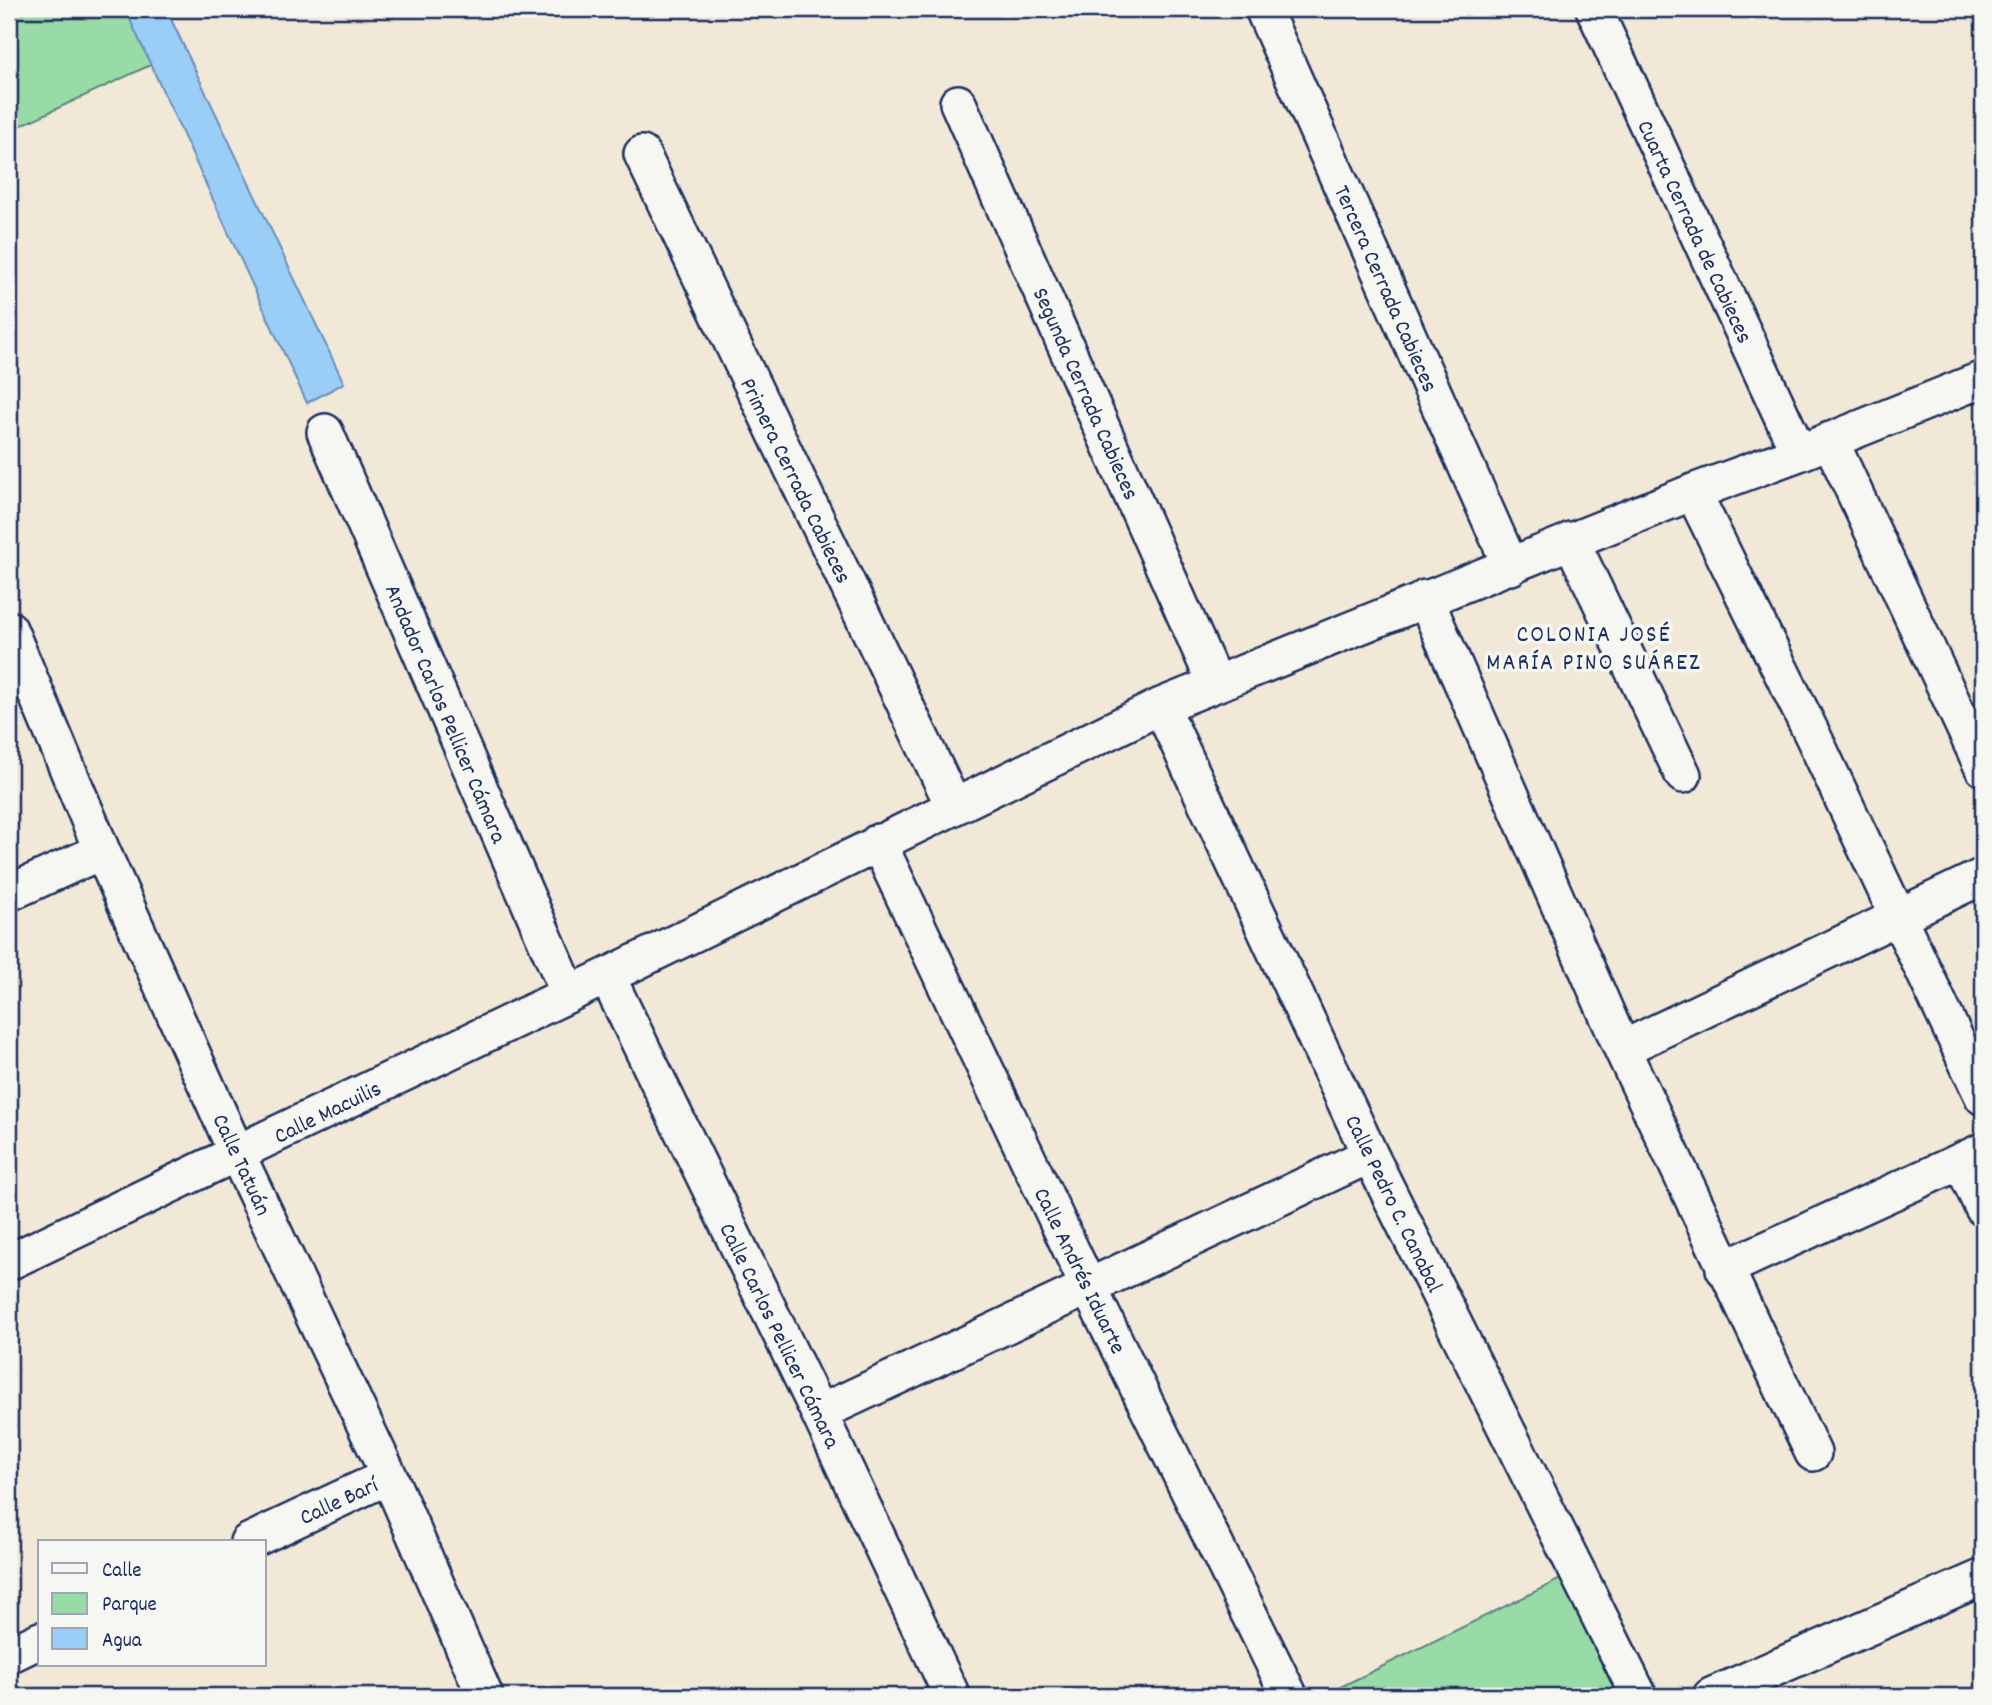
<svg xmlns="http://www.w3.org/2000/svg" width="1992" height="1705" viewBox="0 0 1992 1705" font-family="Dekko,sans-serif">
<rect width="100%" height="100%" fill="#f2e8d8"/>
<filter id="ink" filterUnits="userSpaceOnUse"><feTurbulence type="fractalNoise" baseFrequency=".0143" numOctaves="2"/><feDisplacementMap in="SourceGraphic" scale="14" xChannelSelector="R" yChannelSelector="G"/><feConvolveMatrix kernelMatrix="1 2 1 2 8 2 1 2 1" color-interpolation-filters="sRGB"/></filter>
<g filter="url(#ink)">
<path fill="#98dba7" stroke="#5a8582" stroke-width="2" d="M9,9H166L185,49L9,131Z
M1577,1571L1639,1696H1322Z"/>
<path fill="#9acef7" stroke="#678eba" stroke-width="2" d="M125,9H166L344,383L307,403Z"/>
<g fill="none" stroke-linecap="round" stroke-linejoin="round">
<defs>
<path id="street" d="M1263,9L1511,567
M1594,9L1799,453
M958,103L1215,683
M642,154L953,805
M325,432L569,994
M1830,440L1983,768
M1693,492L1813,736L1983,1097
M1571,540L1683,775
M1425,598L1622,1049L1813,1453
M9,629L102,851L237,1154L389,1476L485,1696
M1161,706L1370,1155L1639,1696
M878,842L1089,1288L1289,1695
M9,893L102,851
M607,976L819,1413L952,1696
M1622,1049L1983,876
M1961,1161L1983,1208
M9,1262L607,976L1161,706L1693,492L1799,453L1983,379
M1724,1269L1983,1151
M819,1413L1370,1155
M248,1542L389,1476
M9,1655L40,1640
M1711,1696L1983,1577"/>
</defs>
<use href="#street" stroke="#1b2f5e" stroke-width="40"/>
<use href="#street" stroke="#f6f6f2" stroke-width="35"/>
</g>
</g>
<g text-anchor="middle" stroke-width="7" stroke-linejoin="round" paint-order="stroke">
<g font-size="23" fill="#1b2f5e" stroke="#f6f6f2">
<text transform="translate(1696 231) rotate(65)" y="8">Cuarta Cerrada de Cabieces</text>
<text transform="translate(1387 288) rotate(66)" y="8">Tercera Cerrada Cabieces</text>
<text transform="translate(1087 393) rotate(66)" y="8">Segunda Cerrada Cabieces</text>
<text transform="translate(797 480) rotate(64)" y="8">Primera Cerrada Cabieces</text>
<text transform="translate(447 713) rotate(67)" y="8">Andador Carlos Pellicer Cámara</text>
<text transform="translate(327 1111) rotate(-26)" y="8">Calle Macuilis</text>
<text transform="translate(243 1164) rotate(65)" y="8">Calle Tatuán</text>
<text transform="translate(1395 1203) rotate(64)" y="8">Calle Pedro C. Canabal</text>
<text transform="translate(1081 1270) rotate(64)" y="8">Calle Andrés Iduarte</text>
<text transform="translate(781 1335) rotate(64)" y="8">Calle Carlos Pellicer Cámara</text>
<text transform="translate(338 1500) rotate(-25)" y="8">Calle Barí</text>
</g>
<g font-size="24" letter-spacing="2" fill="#1b2f5e" stroke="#f6f6f2">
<text x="1594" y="641">COLONIA JOSÉ<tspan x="1594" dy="28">MARÍA PINO SUÁREZ</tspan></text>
</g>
</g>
<rect width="1992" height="1705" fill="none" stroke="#f6f6f2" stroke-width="35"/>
<rect x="18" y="18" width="1957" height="1670" fill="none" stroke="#1b2f5e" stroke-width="2.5" filter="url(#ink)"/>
<rect x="38" y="1540" width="228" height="126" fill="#f6f6f2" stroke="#9ea6b7" stroke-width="2"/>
<rect x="52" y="1563" width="35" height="10" fill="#f6f6f2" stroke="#9ea6b7" stroke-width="2"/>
<text x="102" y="1576" font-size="21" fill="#1b2f5e">Calle</text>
<rect x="52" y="1593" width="35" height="21" fill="#98dba7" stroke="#9ea6b7" stroke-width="2"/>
<text x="102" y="1610" font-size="21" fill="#1b2f5e">Parque</text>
<rect x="52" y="1628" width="35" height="21" fill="#9acef7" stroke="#9ea6b7" stroke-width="2"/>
<text x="102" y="1646" font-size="21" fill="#1b2f5e">Agua</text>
</svg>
